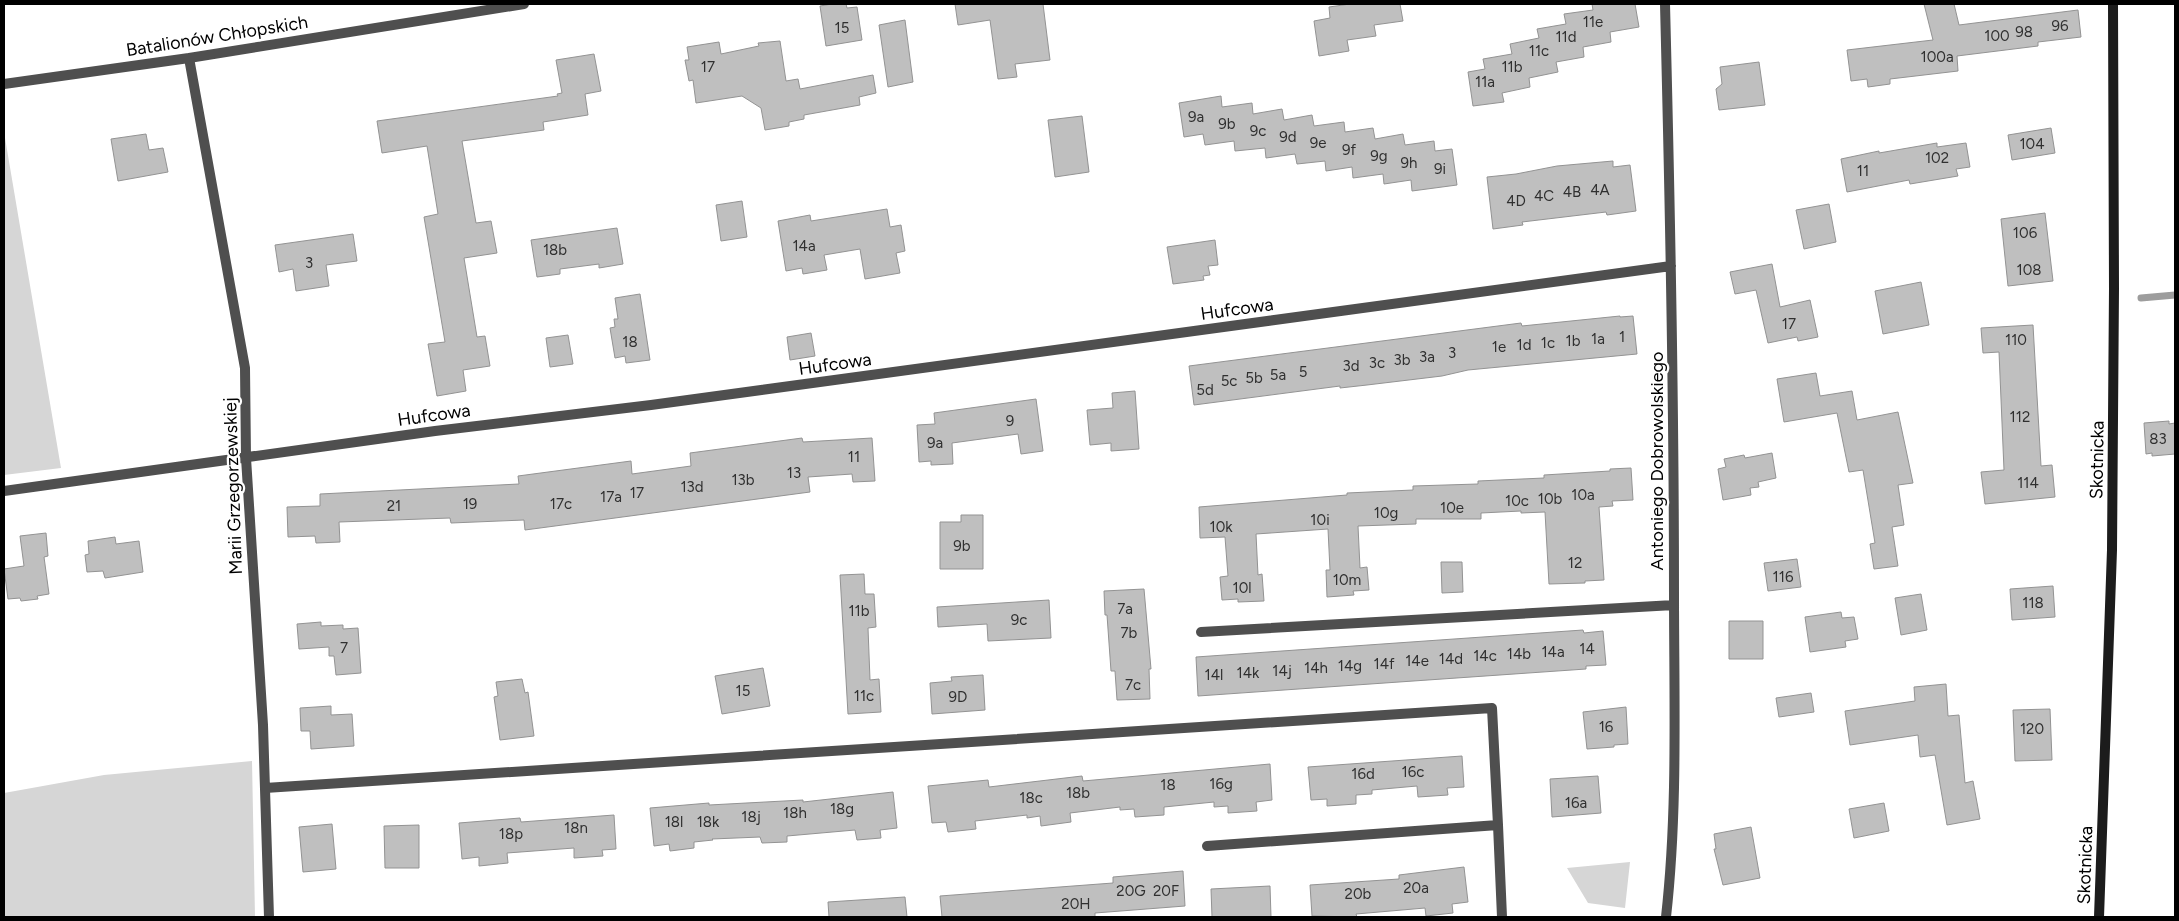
<svg xmlns="http://www.w3.org/2000/svg" width="2179" height="921" viewBox="0 0 2179 921" font-family="Figtree,sans-serif">
<rect width="100%" height="100%" fill="#fff"/>
<path fill="#d6d6d6" d="M4,132L61,468L4,475Z
M252,761L255,917H4V793L104,775Z
M1630,862L1625,908L1588,903L1567,868Z"/>
<g fill="none" stroke-linecap="round" stroke-linejoin="round">
<path stroke="#9d9d9d" stroke-width="7" d="M2141,298L2175,295"/>
</g>
<path fill="#bfbfbf" stroke="#939393" d="M832,4H846L847,8L857,7L862,40L826,46L820,6Z
M955,4H1043L1050,60L1015,64L1017,77L998,79L990,20L958,25Z
M1350,4H1400L1403,21L1374,25L1376,36L1347,40L1349,51L1319,56L1314,21L1330,18L1329,7Z
M1592,4H1635L1639,27L1610,32L1611,42L1583,47L1584,57L1556,62L1558,72L1529,78L1530,87L1502,93L1504,102L1473,106L1468,72L1485,69L1483,59L1512,54L1510,44L1539,38L1537,29L1566,24L1564,14L1593,10Z
M1924,4H1954L1959,25L2078,10L2081,37L2038,42V46L1957,56L1958,71L1890,79V84L1868,87L1867,79L1851,81L1847,50L1933,40Z
M905,20L913,82L888,87L879,25Z
M780,41L786,81L798,79L800,89L873,75L876,93L859,97L860,105L804,115V119L789,122V126L765,130L761,108L742,96L696,103L693,80L689,81L685,60H689L687,47L719,42L721,54L759,46L758,43Z
M594,54L601,91L585,94L588,115L543,122L544,130L462,141L476,223L491,221L497,253L464,258L477,337L485,336L490,366L463,370L466,391L437,396L428,344L445,342L424,217L438,214L427,146L382,153L377,121L558,96L557,94L562,93L556,60Z
M1759,62L1765,105L1719,110L1716,89L1722,84L1720,67Z
M1221,96L1222,107L1252,103L1253,114L1282,109L1284,120L1312,115L1314,126L1344,122L1345,132L1373,128L1375,139L1403,134L1405,145L1434,141L1435,151L1452,149L1457,185L1412,191L1411,180L1384,184L1383,174L1353,178L1352,167L1326,171L1325,161L1297,164L1295,154L1266,158L1265,148L1235,151L1234,141L1205,145L1203,134L1184,137L1179,103Z
M1082,116L1089,172L1055,177L1048,120Z
M2051,128L2055,153L2012,160L2008,135Z
M146,134L149,150L163,148L168,172L118,181L111,139Z
M1937,143V147L1966,143L1970,167L1956,169L1958,176L1910,184L1909,180L1847,192L1841,159L1879,151V153Z
M1613,161V167L1630,165L1636,211L1607,215L1606,212L1522,222L1523,225L1493,229L1487,177L1516,174L1557,166Z
M742,201L747,237L721,241L716,205Z
M1829,204L1836,242L1804,249L1796,210Z
M887,209L890,227L901,225L905,251L896,253L900,273L865,279L860,249L824,255L827,270L803,274L802,268L786,271L778,221L810,215L811,221Z
M2045,213L2053,281L2008,286L2001,219Z
M617,228L623,264L599,268V264L560,269V274L537,277L531,240Z
M353,234L357,261L326,265L329,286L296,291L293,269L279,272L275,245Z
M1215,240L1218,265L1208,266L1210,275L1203,276L1204,280L1173,284L1167,247Z
M1772,264L1780,307L1810,300L1818,337L1798,341L1797,337L1768,343L1756,290L1735,294L1730,272Z
M1921,282L1929,325L1883,334L1875,291Z
M640,294L650,360L626,363L625,356L615,358L610,328L615,327L614,319H618L615,298Z
M1620,316V317L1633,316L1637,354L1468,370L1442,376L1367,385L1340,388V386L1194,405L1189,366L1521,323L1522,326Z
M2033,325L2041,466L2052,465L2055,497L1985,504L1981,472L2004,470L1999,352L1983,353L1981,328Z
M811,333L815,356L790,360L787,337Z
M568,335L573,364L550,367L546,338Z
M1816,373L1820,396L1852,391L1857,420L1898,412L1913,483L1898,485L1904,525L1892,527L1898,566L1874,569L1870,544L1875,543L1863,470L1849,472L1837,413L1784,422L1777,379Z
M1135,391L1139,449L1111,451V443L1090,445L1087,410L1113,408L1112,393Z
M1036,399L1043,451L1021,454L1018,434L952,443L953,464L931,465V461L919,462L917,425L935,424L934,413Z
M2169,421V424L2175,423V454L2152,456V453L2146,454L2144,423Z
M802,438L803,442L872,438L875,481L853,482L852,474L808,477L810,492L525,530L524,520L451,523L450,518L339,522L340,542L316,543L315,536L288,537L287,507L320,506V494L519,484L518,476L631,461L632,474L691,466L690,453Z
M1772,453L1776,478L1758,482L1759,487L1750,488L1751,495L1723,500L1718,469L1726,467L1724,459L1744,455L1745,458Z
M1631,468L1633,500L1612,501L1613,506L1599,507L1604,580L1585,581V583L1549,584L1545,512L1521,513V511L1481,513V519H1416V524L1358,526L1360,568L1367,567L1369,590L1353,591L1354,595L1327,597L1326,570H1330L1328,529L1256,534L1258,575L1262,574L1264,601L1238,602V599L1222,600L1220,577L1228,576L1225,537L1200,538L1199,507L1347,495V493L1413,490V486L1478,484V481L1544,478V475L1610,471V469Z
M961,515H983V569H940V522H961Z
M46,533L48,556L44,557L49,594L37,596L38,599L21,601L20,598L8,599L4,569L24,566L20,536Z
M115,537L116,544L139,541L143,572L105,578L103,571L87,572L85,555L89,554L88,541Z
M1797,559L1801,587L1768,591L1764,563Z
M1441,562H1462L1463,592L1442,593Z
M864,574L865,594H874L876,627L868,628L870,680L879,679L881,712L848,714L840,575Z
M2053,586L2055,617L2012,620L2010,589Z
M1144,589L1151,669H1149L1150,699L1117,700L1115,671H1111L1107,615H1105L1104,591Z
M1921,594L1927,630L1901,635L1895,598Z
M1049,600L1051,638L988,641L987,624L938,627L937,607Z
M1841,612L1842,618L1854,617L1858,639L1845,641L1846,647L1810,652L1805,617Z
M1729,621H1763V659H1729Z
M321,622V626L343,625V629L358,628L361,673L336,675L334,656H329V647L299,649L297,624Z
M1583,630L1584,633L1603,631L1606,665L1586,666V669L1198,696L1196,657Z
M763,668L770,706L722,714L715,676Z
M983,675L985,710L932,714L930,683L952,681L951,677Z
M522,679L525,693L528,692L534,736L500,740L494,697L498,696L496,682Z
M1946,684L1948,716L1959,715L1965,783L1973,781L1980,819L1947,825L1935,755L1920,757L1918,735L1850,745L1845,711L1915,701L1914,687Z
M1811,693L1814,712L1779,717L1776,698Z
M331,706V715L352,714L354,746L311,749L310,731H301L300,708Z
M1626,707L1628,744L1614,745V747L1587,749L1583,712Z
M2050,709L2052,760L2015,761L2013,710Z
M1462,756L1464,787L1447,788L1448,795L1418,797L1417,786L1372,790V794L1356,795V804L1327,806V799L1311,800L1308,767Z
M1270,764L1272,800L1256,802L1257,811L1228,813V806L1214,807V802L1164,807V815L1135,817L1134,809L1120,810V807L1070,813L1071,822L1041,826L1040,816L1027,818V815L975,821L976,829L948,832L946,822L932,823L928,786L988,780L989,787L1082,776L1083,781Z
M1598,776L1601,813L1552,817L1550,779Z
M893,792L897,828L880,830L881,838L857,840L855,830L787,836V842L762,843L760,837L712,839L713,840L694,842V848L670,851L669,844L654,846L650,808L709,803V805L803,800V802Z
M1884,803L1889,831L1854,838L1849,809Z
M614,815L616,849L602,850L603,856L574,858V848L507,853L508,863L479,866V857L462,859L459,823L520,818L521,822Z
M332,824L336,869L303,872L299,827Z
M419,825V868H385L384,826Z
M1751,827L1760,878L1723,885L1714,849H1716L1714,834Z
M1464,867L1468,902L1452,904L1453,913L1426,916L1425,908L1356,914L1357,917L1312,916L1310,885L1399,879V875Z
M1183,871L1185,906L1095,913V917H942L940,896L1113,883V877Z
M1270,886L1271,917H1212L1211,889Z
M905,897L907,917H829L828,902Z"/>
<g fill="none" stroke-linecap="round" stroke-linejoin="round">
<path stroke="#4f4f4f" stroke-width="10" d="M1665,4C1670,200 1674,396 1674,592C1674,700 1678,810 1666,917
M189,58L245,368L246,458L263,725L269,917
M4,84L189,58L524,4
M4,491L435,431L651,405L1671,266
M1201,632L1674,605
M265,788L1492,708L1498,825
M1207,846L1498,825L1502,917"/>
<path stroke="#1c1c1c" stroke-width="10" d="M2099,917L2112,550L2114,288L2113,4"/>
</g>
<g text-anchor="middle" stroke-width="4.5" stroke-linejoin="round" paint-order="stroke">
<g font-size="15" fill="#303030">
<text x="1593" y="27">11e</text>
<text x="2060" y="31">96</text>
<text x="842" y="33">15</text>
<text x="2024" y="37">98</text>
<text x="1997" y="41">100</text>
<text x="1566" y="42">11d</text>
<text x="1539" y="56">11c</text>
<text x="1937" y="62">100a</text>
<text x="708" y="72">17</text>
<text x="1512" y="72">11b</text>
<text x="1485" y="87">11a</text>
<text x="1196" y="122">9a</text>
<text x="1227" y="129">9b</text>
<text x="1258" y="136">9c</text>
<text x="1288" y="142">9d</text>
<text x="1318" y="148">9e</text>
<text x="2032" y="149">104</text>
<text x="1349" y="155">9f</text>
<text x="1379" y="161">9g</text>
<text x="1937" y="163">102</text>
<text x="1409" y="168">9h</text>
<text x="1440" y="174">9i</text>
<text x="1863" y="176">11</text>
<text x="1600" y="195">4A</text>
<text x="1572" y="197">4B</text>
<text x="1544" y="201">4C</text>
<text x="1516" y="206">4D</text>
<text x="2025" y="238">106</text>
<text x="804" y="251">14a</text>
<text x="555" y="255">18b</text>
<text x="309" y="268">3</text>
<text x="2029" y="275">108</text>
<text x="1789" y="329">17</text>
<text x="1622" y="342">1</text>
<text x="1598" y="344">1a</text>
<text x="2016" y="345">110</text>
<text x="1573" y="346">1b</text>
<text x="630" y="347">18</text>
<text x="1548" y="348">1c</text>
<text x="1524" y="350">1d</text>
<text x="1499" y="352">1e</text>
<text x="1452" y="358">3</text>
<text x="1427" y="362">3a</text>
<text x="1402" y="365">3b</text>
<text x="1377" y="368">3c</text>
<text x="1351" y="371">3d</text>
<text x="1303" y="377">5</text>
<text x="1278" y="380">5a</text>
<text x="1254" y="383">5b</text>
<text x="1229" y="386">5c</text>
<text x="1205" y="395">5d</text>
<text x="2020" y="422">112</text>
<text x="1010" y="426">9</text>
<text x="2158" y="444">83</text>
<text x="935" y="448">9a</text>
<text x="854" y="462">11</text>
<text x="794" y="478">13</text>
<text x="743" y="485">13b</text>
<text x="2028" y="488">114</text>
<text x="692" y="492">13d</text>
<text x="637" y="498">17</text>
<text x="1583" y="500">10a</text>
<text x="611" y="502">17a</text>
<text x="1550" y="504">10b</text>
<text x="1517" y="506">10c</text>
<text x="470" y="509">19</text>
<text x="561" y="509">17c</text>
<text x="394" y="511">21</text>
<text x="1452" y="513">10e</text>
<text x="1386" y="518">10g</text>
<text x="1320" y="525">10i</text>
<text x="1221" y="532">10k</text>
<text x="962" y="551">9b</text>
<text x="1575" y="568">12</text>
<text x="1783" y="582">116</text>
<text x="1347" y="585">10m</text>
<text x="1242" y="593">10l</text>
<text x="2033" y="608">118</text>
<text x="1125" y="614">7a</text>
<text x="859" y="616">11b</text>
<text x="1019" y="625">9c</text>
<text x="1129" y="638">7b</text>
<text x="344" y="653">7</text>
<text x="1587" y="654">14</text>
<text x="1553" y="657">14a</text>
<text x="1519" y="659">14b</text>
<text x="1485" y="661">14c</text>
<text x="1451" y="664">14d</text>
<text x="1417" y="666">14e</text>
<text x="1384" y="669">14f</text>
<text x="1350" y="671">14g</text>
<text x="1316" y="673">14h</text>
<text x="1282" y="676">14j</text>
<text x="1248" y="678">14k</text>
<text x="1214" y="680">14l</text>
<text x="1133" y="690">7c</text>
<text x="743" y="696">15</text>
<text x="864" y="701">11c</text>
<text x="958" y="702">9D</text>
<text x="1606" y="732">16</text>
<text x="2032" y="734">120</text>
<text x="1413" y="777">16c</text>
<text x="1363" y="779">16d</text>
<text x="1221" y="789">16g</text>
<text x="1168" y="790">18</text>
<text x="1078" y="798">18b</text>
<text x="1031" y="803">18c</text>
<text x="1576" y="808">16a</text>
<text x="842" y="814">18g</text>
<text x="795" y="818">18h</text>
<text x="751" y="822">18j</text>
<text x="674" y="827">18l</text>
<text x="708" y="827">18k</text>
<text x="576" y="833">18n</text>
<text x="511" y="839">18p</text>
<text x="1416" y="893">20a</text>
<text x="1131" y="896">20G</text>
<text x="1166" y="896">20F</text>
<text x="1358" y="899">20b</text>
<text x="1076" y="909">20H</text>
</g>
<g font-size="18" fill="#000" stroke="#fff">
<text transform="translate(217 36) rotate(-9)" y="6">Batalionów Chłopskich</text>
<text transform="translate(1237 309) rotate(-8)" y="6">Hufcowa</text>
<text transform="translate(835 364) rotate(-8)" y="6">Hufcowa</text>
<text transform="translate(434 415) rotate(-8)" y="6">Hufcowa</text>
<text transform="translate(2097 460) rotate(-89)" y="6">Skotnicka</text>
<text transform="translate(1657 461) rotate(-90)" y="6">Antoniego Dobrowolskiego</text>
<text transform="translate(233 486) rotate(-92)" y="6">Marii Grzegorzewskiej</text>
<text transform="translate(2085 865) rotate(-88)" y="6">Skotnicka</text>
</g>
</g>
<rect width="2179" height="921" fill="none" stroke="#000000" stroke-width="10"/>
</svg>
